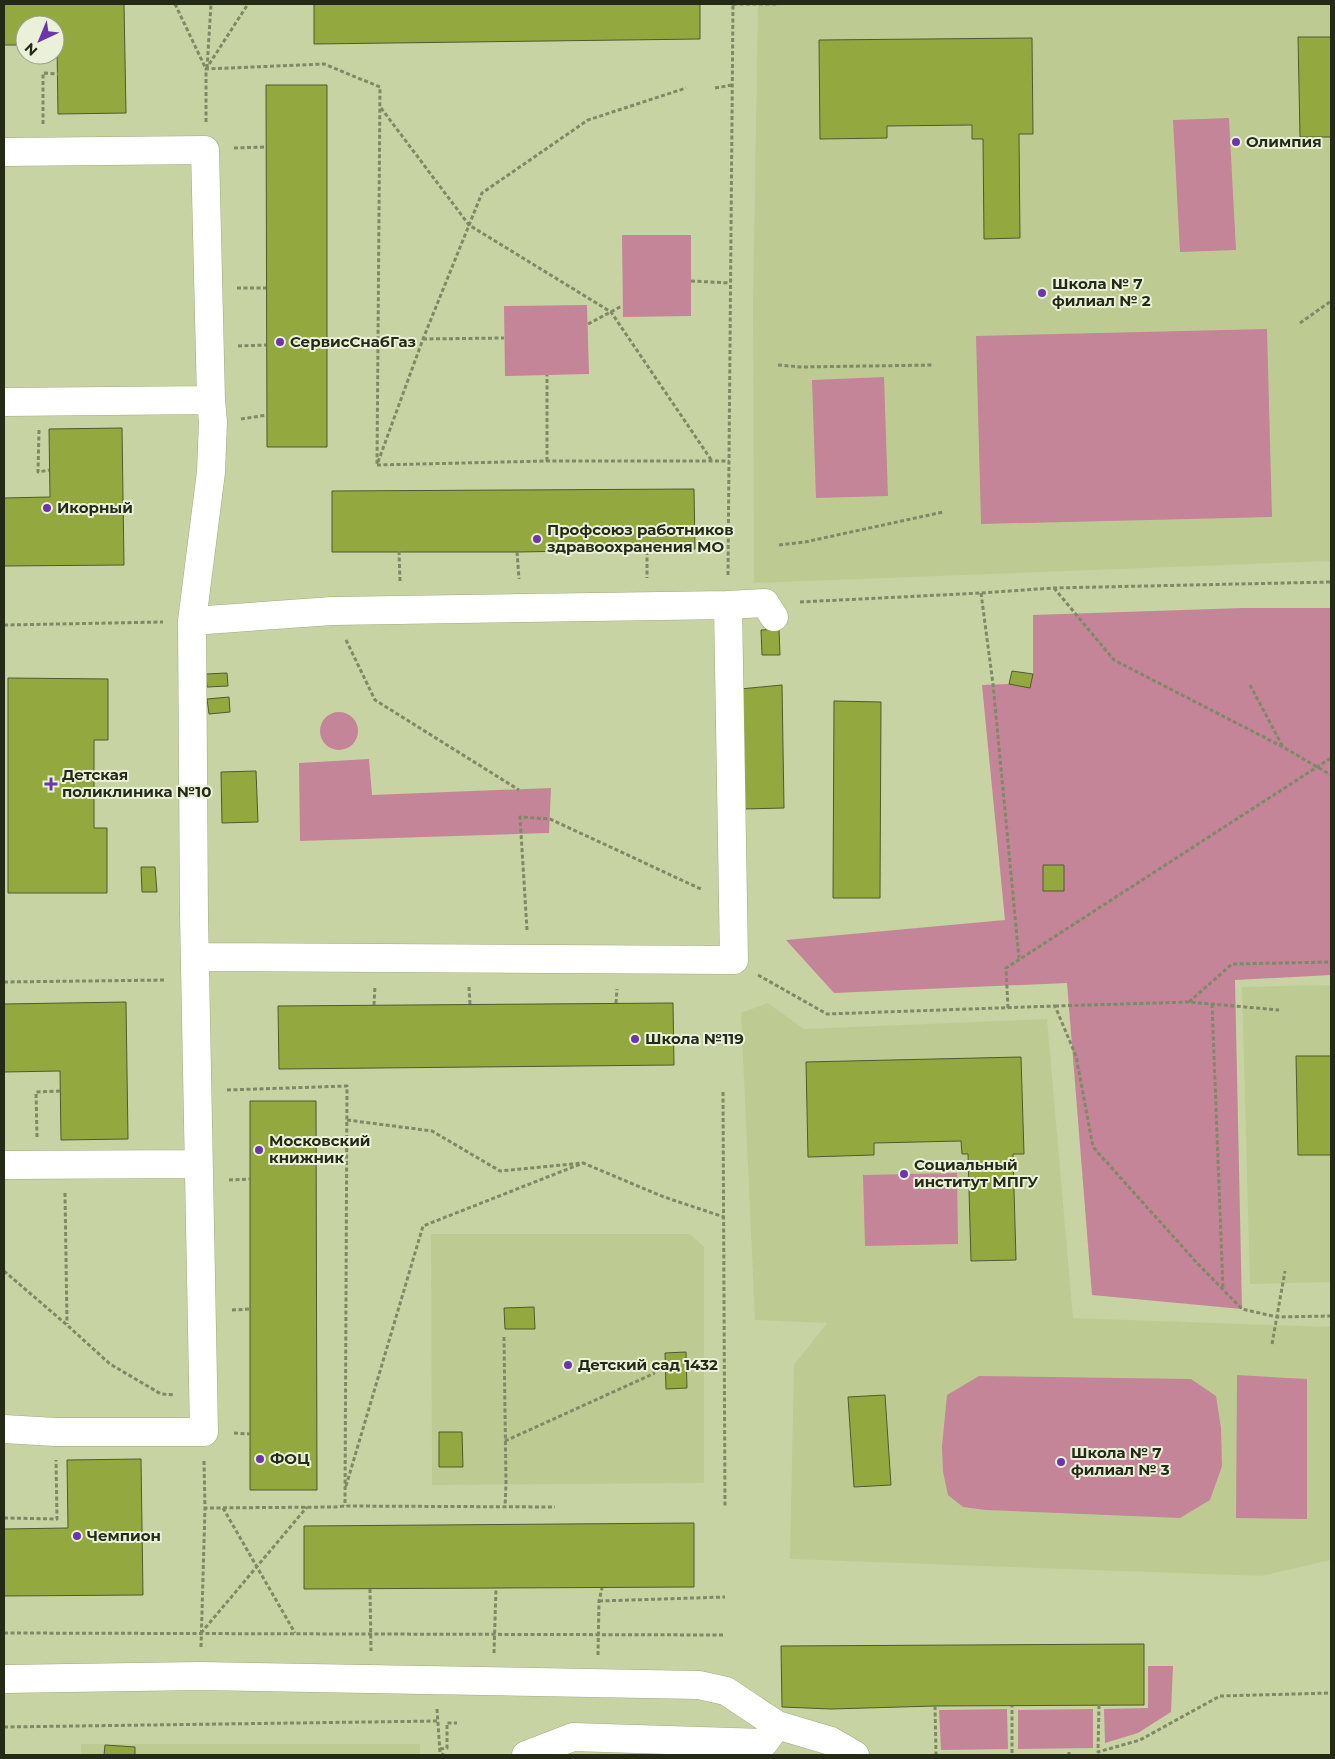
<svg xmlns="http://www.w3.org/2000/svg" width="1335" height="1759" viewBox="0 0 1335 1759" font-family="Montserrat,sans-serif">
<rect width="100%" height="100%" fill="#c7d3a3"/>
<path fill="#bdcb93" d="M758,4H1331V561L754,583L753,303Z
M1331,985V1282L1250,1284L1242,987Z
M768,1003L804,1029L1047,1019L1073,1318L1331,1327V1560L1261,1576L790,1559L794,1365L827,1323L755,1320L741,1013Z
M431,1234H690L704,1247V1483L432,1485Z
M81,1744H420V1755H81Z"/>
<path fill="#c48598" d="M1229,118L1236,250L1180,252L1173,120Z
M622,235H691V316L623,317Z
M587,305L589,374L505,376L504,306Z
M1267,329L1272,517L981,524L976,336Z
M884,377L888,496L816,498L812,380Z
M1243,608H1331V975L1235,980L1242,1309L1092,1295L1067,983L834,993L786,940L1005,920L982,685L1009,684L1030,687L1033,674V615Z
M320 731a19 19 0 1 1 38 0a19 19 0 1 1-38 0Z
M369,759L372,795L551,788L549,833L300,841L299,763Z
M957,1173L958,1244L865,1246L863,1175Z
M1237,1375L1307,1379V1519L1236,1518Z
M979,1376L1191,1379L1216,1396L1221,1428L1222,1466L1210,1500L1180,1518L986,1510L963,1507L948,1495L943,1472L942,1446L947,1395Z
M1148,1666H1173L1171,1712L1138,1733L1105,1743L1104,1709L1148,1708Z
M1007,1709L1008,1749L941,1750L939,1710Z
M1093,1709V1748L1018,1749V1710Z"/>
<path fill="#93a83f" stroke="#505a2e" d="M4,4H124L126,113L58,114L57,45H55V25H25V45H4Z
M314,4H700V39L314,44Z
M1298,37H1331V137H1300Z
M1032,38L1033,134H1019L1020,238L984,239L983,139H972V125L887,126V138L820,139L819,40Z
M266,85H327V447H267Z
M122,428L124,565L4,566V498L50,497L49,429Z
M694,489L695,549L517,552H332V491Z
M779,629L780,655H762L761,630Z
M1012,671L1033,674L1030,688L1009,684Z
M227,673L228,686L207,687L206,674Z
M8,678L108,679V740H94V828H107V893H8Z
M782,685L784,808L744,809L740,689Z
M229,697L230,712L209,714L207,699Z
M834,701L881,702L880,898H833Z
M256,771L258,822L222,823L221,772Z
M1043,865H1064V891H1043Z
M141,867H155L157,892H142Z
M126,1002L128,1139L61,1140L60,1071L4,1072V1004Z
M673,1003L674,1065L279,1069L278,1006Z
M1296,1056H1331V1155H1298Z
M1021,1057L1024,1154H1013L1016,1260L971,1261L968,1154H962L961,1141L874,1143V1155L808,1157L806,1062Z
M250,1101H316L317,1490H250Z
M534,1307L535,1329H505L504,1308Z
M686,1352L687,1388L666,1389L665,1353Z
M885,1395L891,1485L854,1487L848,1397Z
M439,1432H462L463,1467H439Z
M141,1459L143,1595L4,1596V1529L68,1528L67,1460Z
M694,1523V1587L304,1589V1526Z
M1144,1644V1705L935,1706L831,1709L782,1707L781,1646Z
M105,1745L135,1747V1755H104Z"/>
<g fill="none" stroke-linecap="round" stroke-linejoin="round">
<defs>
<path id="minor" d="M4,152L205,150L211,400L213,422L211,472L192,621L194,915L204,1432H55L4,1429
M4,402L211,400
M728,605L765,603L774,617
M192,621L332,611L728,605L734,960L196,957
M4,1165L198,1164
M4,1679L200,1676L699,1685L726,1691L777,1725L831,1741L855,1755
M526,1755L573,1737L764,1743L777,1725"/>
</defs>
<use href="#minor" stroke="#9fab7c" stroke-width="29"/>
<path stroke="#808966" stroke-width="3" stroke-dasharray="4 2.5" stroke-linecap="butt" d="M175,4L206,69L248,4
M733,4H779
M207,68L211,4
M715,88L732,85
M381,108L469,225L611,312L712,461
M206,122V69L324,64L380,87L377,465
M43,124V73L58,74
M234,148L266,147
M691,281L730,283
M237,288H266
M1300,323L1331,301
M588,324L622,306
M423,339L504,338
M238,346L266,345
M778,365L801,367L934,365
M241,419L267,415
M39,430L38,472L49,470
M547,461V375
M378,462L423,339L482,193L588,120L686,88
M377,465L547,461H729
M779,545L805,542L943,512
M399,551L400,581
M647,551V578
M517,552L519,579
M728,575L733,4
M1054,588L1114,660L1283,747L1331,775
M981,593L993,684L1019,958
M800,602L981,593L1053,588L1331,582
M4,625L163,622
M346,640L375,700L519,790
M1250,685L1283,747
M527,930L520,817L550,819L703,890
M758,975L827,1014L1055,1006L1076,1056L1093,1147L1197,1263L1242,1309L1277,1317L1331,1316
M4,982L166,980
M469,987L470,1004
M1189,1002L1232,964L1331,962
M616,1003L617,989
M1212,1004L1223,1289
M374,1005L375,986
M1055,1006L1189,1002L1279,1010
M1008,1008L1006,968L1331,758
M227,1090L347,1086L345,1506
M723,1092L725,1507
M347,1120L432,1131L500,1171L583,1163L664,1197L724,1217
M37,1137L36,1092L60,1091
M229,1180L250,1179
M65,1193L67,1324
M4,1271L67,1325L110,1364L161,1394L175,1395
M232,1310L250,1309
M504,1337L506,1484L505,1507
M1272,1344L1285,1271
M234,1433L250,1434
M505,1441L655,1373
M204,1461L205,1508L335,1507L345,1506L555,1507
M346,1486L423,1226L583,1163
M223,1508L295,1633
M4,1518L57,1519L56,1460
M370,1589L371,1651
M599,1601L725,1597
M4,1633L725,1635
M201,1633L307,1507
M201,1647L205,1508
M494,1653L496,1588
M598,1655L599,1601L602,1588
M1099,1705L1098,1752L1140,1740L1220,1696L1331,1693
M935,1706L936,1754
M437,1709L440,1753L444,1755
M4,1727L439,1721
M440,1749L447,1748V1723H457
M1012,1753V1706
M1069,1755V1752"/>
<use href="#minor" stroke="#fff" stroke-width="28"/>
</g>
<g fill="#6b36ad" stroke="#eaf1d8" stroke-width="2">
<circle cx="1236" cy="142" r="5"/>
<circle cx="1042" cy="293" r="5"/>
<circle cx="280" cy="342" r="5"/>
<circle cx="47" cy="508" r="5"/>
<circle cx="537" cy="539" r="5"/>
<path d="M48.5 776.5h5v5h5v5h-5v5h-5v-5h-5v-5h5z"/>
<circle cx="635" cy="1039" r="5"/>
<circle cx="259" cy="1150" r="5"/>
<circle cx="904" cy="1174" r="5"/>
<circle cx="568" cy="1365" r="5"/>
<circle cx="260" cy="1459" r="5"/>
<circle cx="1061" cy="1462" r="5"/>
<circle cx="77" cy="1536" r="5"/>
</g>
<g text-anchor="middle" stroke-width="4" stroke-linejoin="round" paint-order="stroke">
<g font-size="15" font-weight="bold" fill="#252a17" stroke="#eaf1d8" text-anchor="start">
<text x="1246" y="147">Олимпия</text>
<text x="1052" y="289">Школа № 7<tspan x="1052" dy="17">филиал № 2</tspan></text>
<text x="290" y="347">СервисСнабГаз</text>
<text x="57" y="513">Икорный</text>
<text x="547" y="535">Профсоюз работников<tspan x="547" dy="17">здравоохранения МО</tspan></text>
<text x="62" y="780">Детская<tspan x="62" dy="17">поликлиника №10</tspan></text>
<text x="645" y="1044">Школа №119</text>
<text x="269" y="1146">Московский<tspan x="269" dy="17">книжник</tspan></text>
<text x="914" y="1170">Социальный<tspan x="914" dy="17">институт МПГУ</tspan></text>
<text x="578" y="1370">Детский сад 1432</text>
<text x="1071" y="1458">Школа № 7<tspan x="1071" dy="17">филиал № 3</tspan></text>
<text x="270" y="1464">ФОЦ</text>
<text x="87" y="1541">Чемпион</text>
</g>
</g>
<rect width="1335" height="1759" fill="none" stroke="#252a17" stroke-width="10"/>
<g transform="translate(40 40) rotate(224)"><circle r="24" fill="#eaf1d8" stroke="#9ba18b"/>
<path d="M0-4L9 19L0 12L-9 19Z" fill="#6b36ad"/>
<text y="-8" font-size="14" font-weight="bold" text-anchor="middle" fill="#252a17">N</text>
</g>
</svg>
